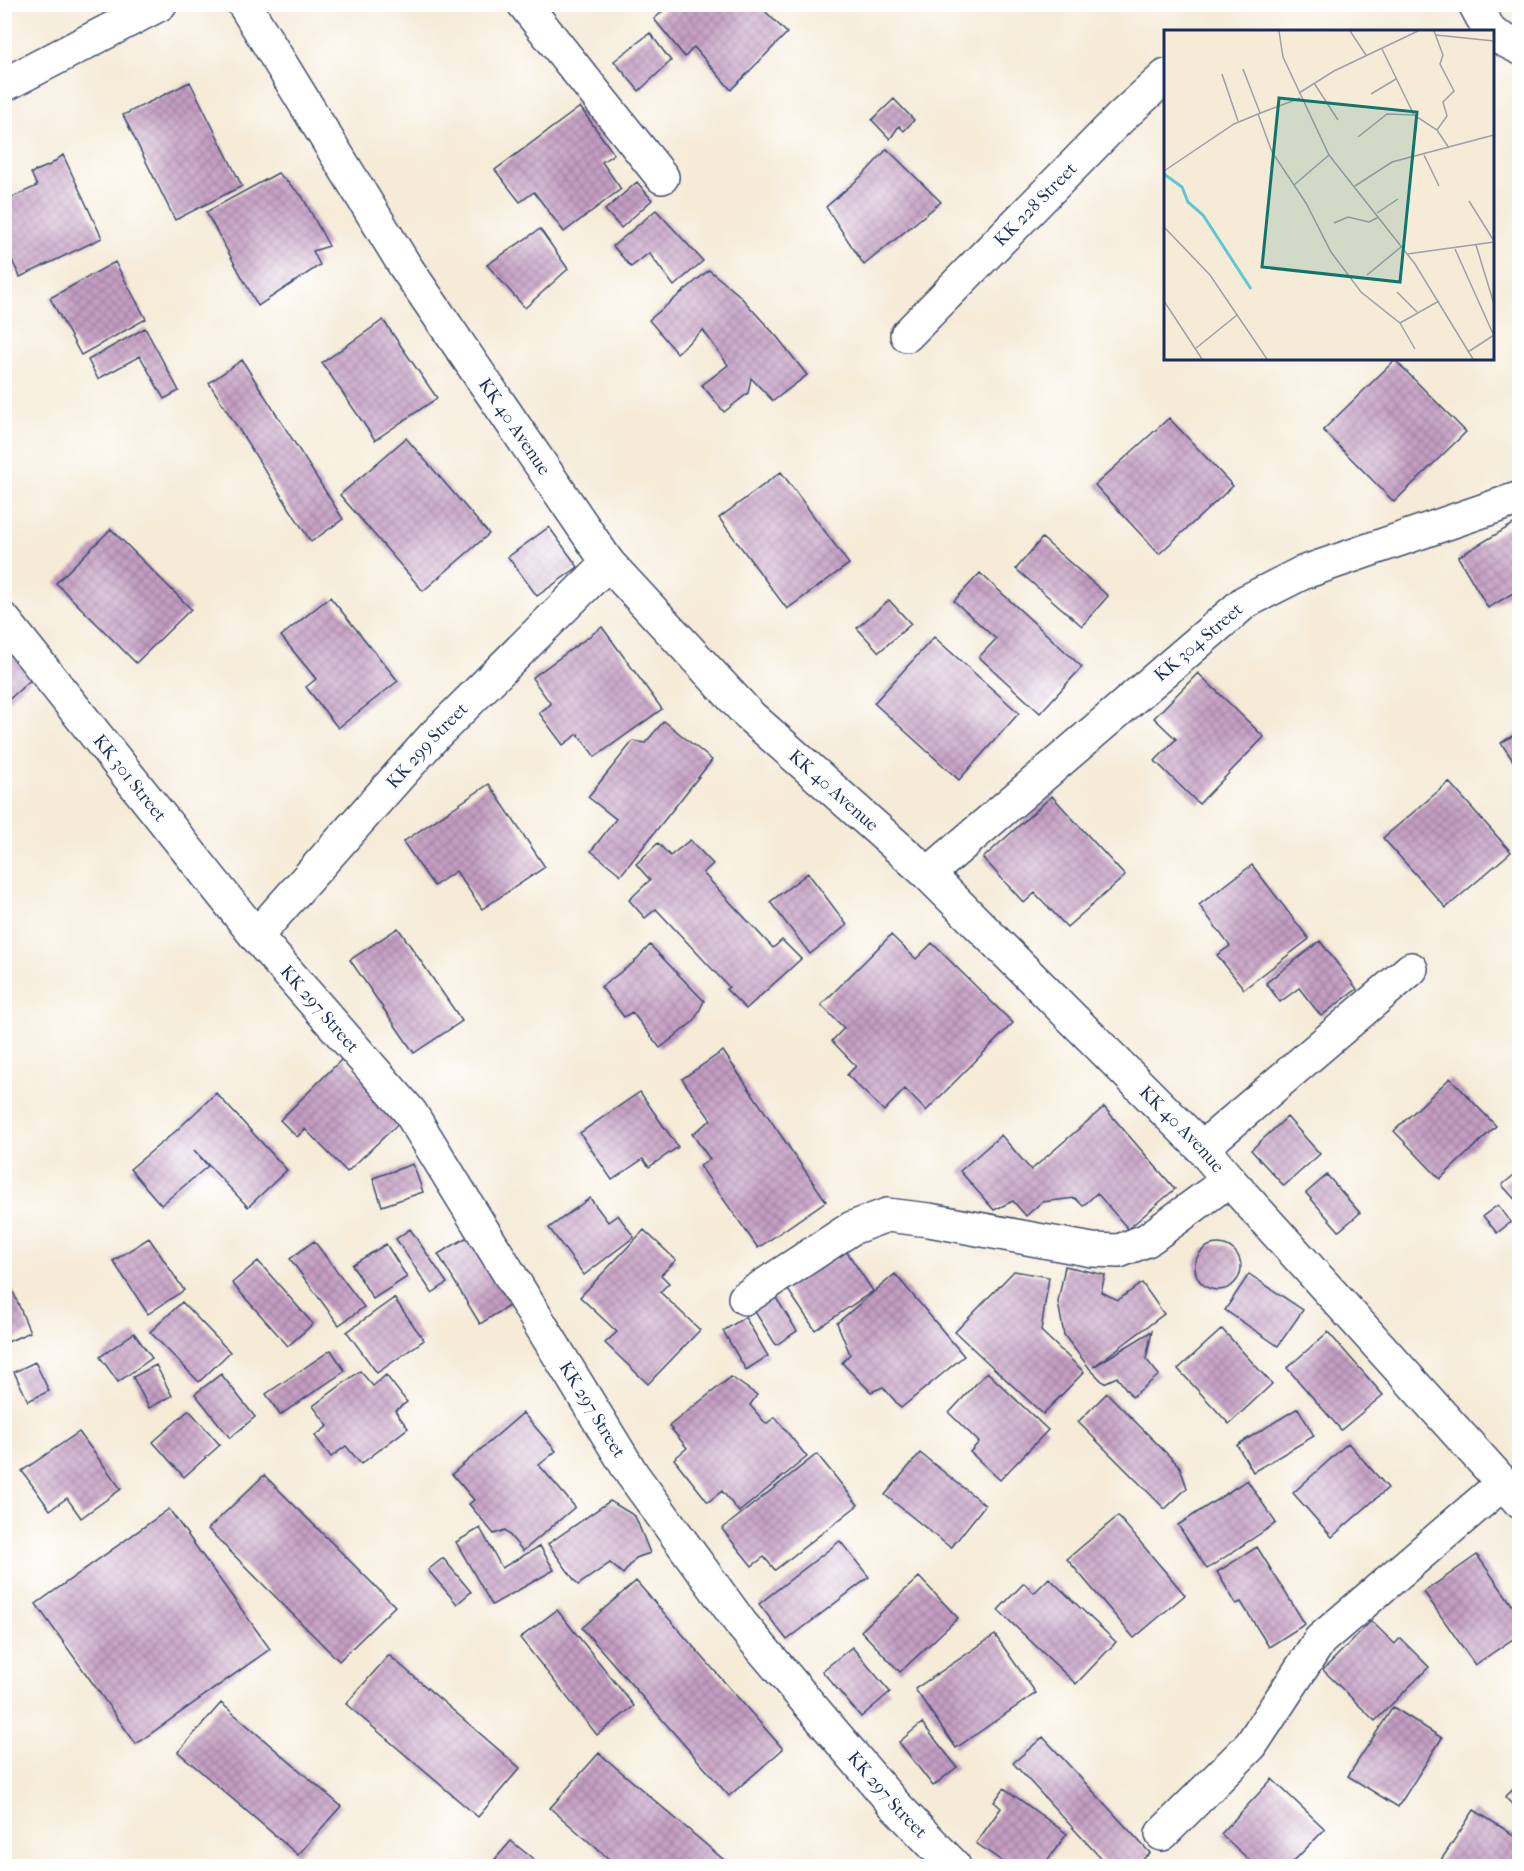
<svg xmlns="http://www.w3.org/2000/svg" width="1524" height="1871" viewBox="0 0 1524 1871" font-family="'IM FELL French Canon',serif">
<defs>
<pattern id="building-cross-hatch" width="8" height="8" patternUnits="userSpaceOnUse" patternTransform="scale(1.5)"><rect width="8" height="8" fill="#c49ec2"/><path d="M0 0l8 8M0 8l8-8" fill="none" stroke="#9e81a1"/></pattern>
</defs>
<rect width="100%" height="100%" fill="#fff"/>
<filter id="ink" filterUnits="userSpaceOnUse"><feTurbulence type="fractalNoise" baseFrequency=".0167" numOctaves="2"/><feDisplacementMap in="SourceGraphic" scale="12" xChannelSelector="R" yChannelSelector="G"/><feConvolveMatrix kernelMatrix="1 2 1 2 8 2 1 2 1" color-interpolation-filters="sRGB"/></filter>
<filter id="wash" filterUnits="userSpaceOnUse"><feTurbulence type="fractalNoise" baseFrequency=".008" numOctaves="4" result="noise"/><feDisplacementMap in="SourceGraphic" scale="24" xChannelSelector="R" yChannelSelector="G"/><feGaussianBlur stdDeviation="1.35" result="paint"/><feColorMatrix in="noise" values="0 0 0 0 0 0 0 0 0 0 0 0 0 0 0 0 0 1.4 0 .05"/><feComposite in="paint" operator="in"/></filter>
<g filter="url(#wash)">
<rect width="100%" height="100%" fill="#f5ebd7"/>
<g id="blocks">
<path fill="url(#building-cross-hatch)" d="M671,4H758L787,33L731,90L694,47L685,57L654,19Z
M650,33L671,61L639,91L614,61Z
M190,82L242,186L175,220L123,115Z
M894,99L914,120L904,131L899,126L890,139L872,120Z
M580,107L614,154L602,162L621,189L564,232L534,192L520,202L495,170Z
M887,149L941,202L864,265L826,207L863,175Z
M63,155L102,238L20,277L4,244V201L37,186L31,173L50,165Z
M278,173L302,196L329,246L313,251L320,265L258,306L206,212Z
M637,182L652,200L621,228L605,210Z
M656,210L703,261L674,286L649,253L631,267L613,246Z
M540,229L568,269L525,308L487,265Z
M115,262L146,319L81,355L50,298Z
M709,270L738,294L778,338L807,375L773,401L751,378L748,393L724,412L702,385L728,365L703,330L677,353L649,320Z
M383,320L437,398L375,440L322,363Z
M145,328L179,391L164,399L140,356L98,379L88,360Z
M242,360L343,519L311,542L209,383Z
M1395,360L1466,432L1394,502L1323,430Z
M1169,418L1233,486L1159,554L1095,485Z
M406,438L489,534L423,591L340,495Z
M781,472L849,564L787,609L719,518Z
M1520,520V589L1488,608L1458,557Z
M549,527L578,567L537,596L508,557Z
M111,529L191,609L136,663L56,583Z
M1042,538L1108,596L1082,626L1016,569Z
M980,573L1082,667L1040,713L979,657L996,639L954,601Z
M330,597L398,681L338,728L306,687L316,679L281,636Z
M889,600L911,624L879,652L857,628Z
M602,627L662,709L595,757L578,734L563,745L539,713L551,704L532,678Z
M934,637L1019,713L959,780L874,703Z
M4,640L37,674L4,704Z
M1198,673L1264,737L1199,804L1155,761L1176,739L1154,718Z
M664,721L712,760L621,875L591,851L616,819L588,797L633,741L645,743Z
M1520,731V771L1501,743Z
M1449,782L1511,852L1446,908L1383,838Z
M489,784L545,867L482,909L456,871L434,886L403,842Z
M1052,796L1125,876L1067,927L1035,893L1024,903L983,858Z
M690,840L713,864L703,873L773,948L782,940L801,959L746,1009L726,989L729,987L656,909L645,918L629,900L650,880L636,864L658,843L670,856Z
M1252,865L1309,939L1244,989L1217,955L1230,946L1199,905Z
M808,873L847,925L810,954L770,902Z
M398,928L462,1021L414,1053L350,960Z
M891,935L916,959L932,943L1013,1023L926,1111L905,1089L884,1111L847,1075L856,1066L832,1041L844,1028L821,1005Z
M1320,941L1357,989L1321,1016L1299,988L1280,1002L1266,983Z
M650,945L704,1001L694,1021L660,1048L632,1012L624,1017L601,987L633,963Z
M723,1051L826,1201L758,1248L700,1166L710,1159L692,1134L711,1120L682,1079Z
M343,1058L402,1120L347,1172L305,1129L297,1137L280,1120Z
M1450,1078L1496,1126L1440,1179L1394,1131Z
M640,1092L678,1147L649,1167L643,1159L612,1180L580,1133Z
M216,1093L287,1170L248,1207L194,1150L208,1166L161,1205L130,1169L176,1131Z
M1104,1107L1175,1189L1128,1229L1097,1193L1083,1206L1075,1198L1042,1202L1026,1216L1013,1201L994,1210L960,1171L1001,1135L1031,1170Z
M1287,1117L1320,1154L1284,1186L1251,1150Z
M413,1164L423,1192L382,1206L373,1178Z
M1520,1170V1205L1502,1185Z
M1327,1175L1360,1213L1339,1231L1306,1193Z
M590,1198L608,1222L618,1215L634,1237L584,1275L549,1228Z
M1498,1205L1511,1222L1497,1233L1483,1216Z
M410,1229L447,1283L432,1293L396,1239Z
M644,1230L676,1260L661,1275L669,1283L660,1292L700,1330L648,1384L605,1343L617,1332L580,1297Z
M471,1235L512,1304L480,1324L438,1254Z
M149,1238L184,1290L148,1314L113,1261Z
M314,1241L364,1307L339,1325L290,1259Z
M1195 1267a23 23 0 1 1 46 0a23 23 0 1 1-46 0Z
M386,1244L407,1277L373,1299L352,1265Z
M845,1249L873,1291L815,1330L786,1287Z
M258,1261L313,1324L288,1346L232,1283Z
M1520,1261V1276L1512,1268Z
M1065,1266L1105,1275L1101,1292L1118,1300L1142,1283L1164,1314L1093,1367L1152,1331L1146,1359L1159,1375L1132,1397L1117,1377L1104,1383L1090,1369L1064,1335L1058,1302Z
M1014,1271L1049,1277L1041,1331L1084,1372L1043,1414L955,1332Z
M5,1272L30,1332L5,1343Z
M895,1274L964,1356L901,1408L883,1387L871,1392L842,1363L850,1354L837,1323Z
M1249,1274L1303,1310L1278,1346L1225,1310Z
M773,1293L797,1331L776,1345L752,1307Z
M394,1298L424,1340L377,1373L347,1332Z
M182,1302L230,1352L199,1382L150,1332Z
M745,1317L768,1356L746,1370L723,1331Z
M1222,1329L1272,1384L1229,1424L1178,1369Z
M1328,1332L1383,1395L1341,1430L1287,1368Z
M134,1333L152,1358L118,1382L100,1357Z
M331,1350L345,1371L280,1415L266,1394Z
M35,1362L49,1391L28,1401L14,1372Z
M156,1365L172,1396L149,1408L133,1377Z
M360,1371L373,1386L386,1375L407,1402L395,1411L408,1428L361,1464L346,1446L331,1457L315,1436L328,1426L313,1406Z
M987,1372L1048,1430L1000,1480L970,1452L979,1442L949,1413Z
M221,1374L255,1417L230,1438L195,1394Z
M731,1377L757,1395L750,1405L766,1424L775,1417L807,1457L739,1512L722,1491L708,1502L674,1459L687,1448L669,1426Z
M1107,1393L1180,1467L1187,1488L1165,1509L1078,1422Z
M1298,1408L1314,1436L1253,1472L1237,1445Z
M189,1410L220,1445L184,1477L153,1442Z
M523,1413L556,1451L539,1465L575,1507L523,1551L505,1530L494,1534L469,1504L474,1500L452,1474Z
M79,1432L121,1489L81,1518L67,1498L50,1510L22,1471Z
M1348,1443L1388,1488L1332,1537L1293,1493Z
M920,1453L985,1505L951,1548L885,1495Z
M817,1454L858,1505L775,1570L764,1557L752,1566L722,1529Z
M264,1475L395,1606L339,1661L208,1529Z
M1247,1480L1276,1523L1207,1569L1178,1525Z
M610,1501L635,1516L650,1553L636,1558L623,1574L610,1563L578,1585L548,1544Z
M169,1509L270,1649L136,1744L36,1604Z
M1118,1516L1185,1595L1134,1638L1067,1559Z
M480,1528L502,1568L540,1546L554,1570L492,1605L456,1542Z
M840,1541L869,1577L787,1640L759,1604Z
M1257,1547L1305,1624L1269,1647L1241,1602L1236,1604L1217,1572Z
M1477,1555L1520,1616V1634L1475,1665L1424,1592Z
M443,1558L471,1592L457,1604L428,1570Z
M919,1577L958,1618L900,1672L861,1631Z
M1049,1578L1116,1642L1076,1684L998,1610L1024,1583L1034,1593Z
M636,1581L783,1749L729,1796L582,1628Z
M557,1610L634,1706L597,1735L520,1638Z
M1371,1621L1395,1644L1400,1638L1429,1667L1375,1721L1323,1670Z
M995,1635L1036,1693L956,1748L915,1689Z
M852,1647L890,1692L861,1717L822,1671Z
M389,1655L520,1768L478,1817L346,1704Z
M221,1703L341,1806L298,1855L178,1752Z
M1393,1707L1442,1738L1398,1807L1348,1776Z
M922,1723L957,1767L933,1786L899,1742Z
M1043,1737L1150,1853L1135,1866H1108L1013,1763Z
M599,1753L731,1866H617L550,1808Z
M1272,1779L1325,1829L1289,1866H1256L1221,1834Z
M1520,1783V1812L1505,1797Z
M1004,1788L1067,1834L1043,1866H1009L976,1843L1001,1808L994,1802Z
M1474,1810L1520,1839V1866H1437Z
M511,1841L542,1866H489Z"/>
</g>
</g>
<g filter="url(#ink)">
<use href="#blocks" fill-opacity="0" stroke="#3c4b70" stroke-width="1.5"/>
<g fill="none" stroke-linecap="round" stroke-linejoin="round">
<defs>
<g id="street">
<path id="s1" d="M244,4L405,266L608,563L750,716L928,874L1202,1148L1229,1180L1520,1502"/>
<path d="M524,4L662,177"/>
<path d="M1475,4L1490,32"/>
<path d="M1492,34L1520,48"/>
<path d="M4,85L160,4"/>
<path id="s2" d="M907,335L1120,118L1166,76"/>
<path id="s3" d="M4,620L256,936L410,1112L632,1474L742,1625L893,1803L954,1866"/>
<path id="s4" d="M928,874L1245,602L1302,573L1520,498"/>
<path id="s5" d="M256,936L434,736L608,563"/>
<path d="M1202,1148L1411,969"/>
<path d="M745,1298L852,1228L887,1215L929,1220L1092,1250L1119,1251L1147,1240L1229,1180"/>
<path d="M1162,1834L1251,1745L1320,1640L1502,1484"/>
</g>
</defs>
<use href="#street" stroke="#3c4b70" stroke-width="36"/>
<use href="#street" stroke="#fff" stroke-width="33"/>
</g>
</g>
<g text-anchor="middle" stroke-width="4.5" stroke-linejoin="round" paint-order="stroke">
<g font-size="18" fill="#1b2f5e" stroke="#fff">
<text dy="6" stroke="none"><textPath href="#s2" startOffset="183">KK 228 Street</textPath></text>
<text dy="6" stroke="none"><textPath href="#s1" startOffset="502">KK 40 Avenue</textPath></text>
<text dy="6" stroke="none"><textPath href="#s4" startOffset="356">KK 304 Street</textPath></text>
<text dy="6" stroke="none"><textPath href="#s5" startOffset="256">KK 299 Street</textPath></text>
<text dy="6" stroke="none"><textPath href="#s3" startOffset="202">KK 301 Street</textPath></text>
<text dy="6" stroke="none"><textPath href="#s1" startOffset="988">KK 40 Avenue</textPath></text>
<text dy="6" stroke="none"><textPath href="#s3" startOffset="501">KK 297 Street</textPath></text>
<text dy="6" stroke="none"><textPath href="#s1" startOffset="1474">KK 40 Avenue</textPath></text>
<text dy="6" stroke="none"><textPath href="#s3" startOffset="987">KK 297 Street</textPath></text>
<text dy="6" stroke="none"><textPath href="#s3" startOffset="1473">KK 297 Street</textPath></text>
</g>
</g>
<g transform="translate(1164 30)">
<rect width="330" height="330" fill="#f5ebd7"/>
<path fill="none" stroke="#5dc9d5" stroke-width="3" d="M0,144L18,157L24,172L39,185L87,259"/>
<path fill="none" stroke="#9ea0a7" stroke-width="1.5" d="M115,1L119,27L165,125L251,234L309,329M186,1L202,25M270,1L279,25L276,34L290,61L279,72L283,86L273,100M272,5L330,11M218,19L250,85L273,100L285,118M79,39L96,83M58,44L74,91M150,53L174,90M135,63L170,41L254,1M207,64L232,49M136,68L94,84L108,122L142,173L167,222L197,262L236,293L275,271M194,107L223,84L250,85M260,125L275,156M0,141L70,94L94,84M130,155L165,125M191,156L228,132L330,105M305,171L330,211M213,183L234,169M170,193L184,187L205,192L215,187M0,197L46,245L103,329M312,215L330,274M291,219L330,306M243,224L330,212M203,245L237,217M233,262L253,282M0,271L38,329M236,293L251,319M31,319L73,285M304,322L330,305"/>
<path fill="#0f766e" fill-opacity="0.15" stroke="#0f766e" stroke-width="3" d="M115,68L253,82L236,252L98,237Z"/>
<rect width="330" height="330" fill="none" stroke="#1b2f5e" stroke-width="3"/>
</g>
<rect width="1524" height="1871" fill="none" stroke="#fff" stroke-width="24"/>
</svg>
